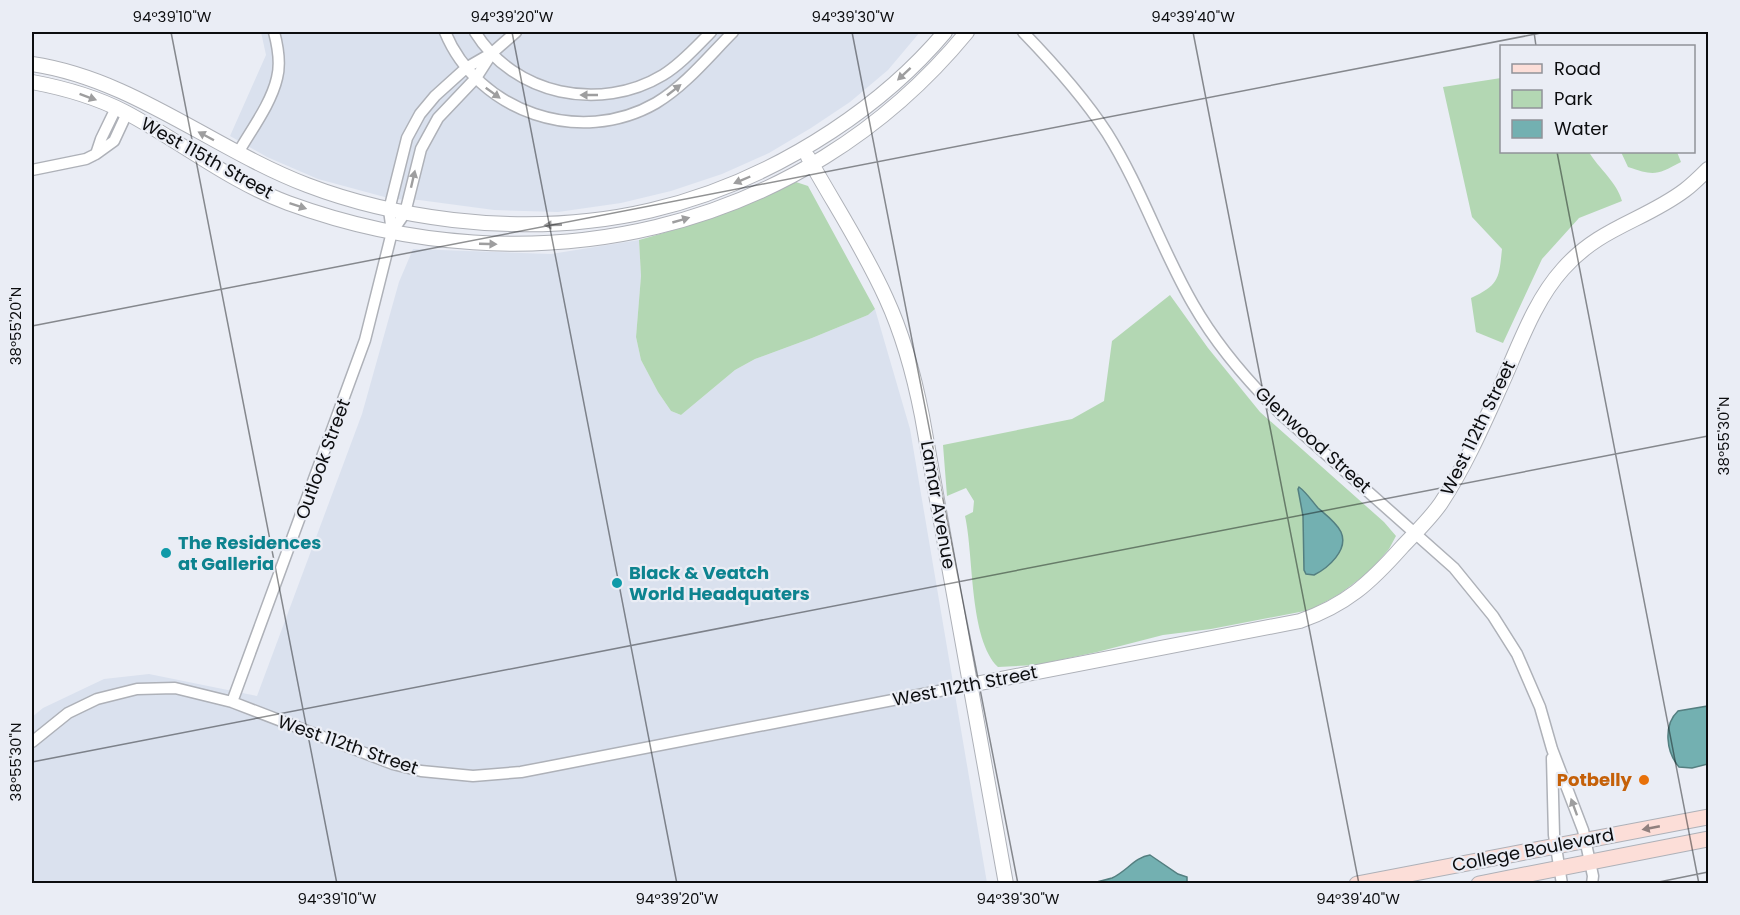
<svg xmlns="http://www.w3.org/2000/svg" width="1740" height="915" viewBox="0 0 1740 915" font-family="Poppins,sans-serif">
<rect width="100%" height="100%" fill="#eaedf5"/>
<path fill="#dae1ee" d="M261,32H920L888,70L850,102L811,128L769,153L722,174L671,191L621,203L558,212L494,210L419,200L392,199L318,179L267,157L230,136L266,55Z
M639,240L641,276L636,337L641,360L658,392L671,411L681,415L735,370L755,359L812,338L868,315L875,309L910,429L987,883L32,884V717L43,708L104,679L149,674L257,696L362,414L399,282L413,249L551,254Z"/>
<path fill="#b3d7b3" d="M1501,78L1502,152H1589C1599,169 1617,182 1622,201L1579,218L1542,259L1503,343L1476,332L1471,298C1499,285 1499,279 1502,249L1472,217L1443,87Z
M1621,152H1677L1681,162C1657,175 1654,176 1628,167Z
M796,182L808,186L875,309L868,315L812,338L755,359L735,370L681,415L671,411L658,392L641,360L636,337L641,276L639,240C693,226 745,205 796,182Z
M1170,295L1208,348L1260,412L1384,522L1396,536L1389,549L1369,572L1338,595L1310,610L1211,629L1163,635L1097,652L1036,665L998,667C969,639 974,556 965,516L973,512L974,501L966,488L947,496L943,445L1072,419L1104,401L1112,341Z"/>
<path fill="#73b0b1" stroke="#547f80" stroke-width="1.5" d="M1299,487C1306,492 1312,501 1318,508C1325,514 1337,523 1341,532C1349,550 1328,568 1314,575L1306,574L1304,570L1303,516L1298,489Z
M1708,706V764L1692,768L1679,767C1666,752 1663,725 1678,711Z
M1150,855L1178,874L1187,877V882L1093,883C1099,881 1106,880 1112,878C1126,872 1135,857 1150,855Z"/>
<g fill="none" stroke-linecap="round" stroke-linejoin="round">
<defs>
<path id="minor" d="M445,32C478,112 580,147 656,103C686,85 709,56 733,32
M475,32C514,95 600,113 663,75C681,64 696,47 711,32
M1023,32C1053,63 1083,96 1107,133C1141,187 1161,249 1193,304C1217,346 1249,383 1284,417L1454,568L1493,616L1517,654L1540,707L1552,749L1583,830L1593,876L1592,884
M116,108L101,139L96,154L114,141L127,113
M238,153C251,130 271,104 277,78C281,63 278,47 274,32
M32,170L86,159L96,154
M392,232L405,213L421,149L438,118L476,78L492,53L516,32
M232,702L365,340L392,232L389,210L407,138L420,114L435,96L466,68L492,53
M32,742L68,713L97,699L137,689L175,688L232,702L393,764L421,771L473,776L521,772L970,685
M1552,758L1554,835L1562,884"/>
<path id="tertiary" d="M32,64C133,79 213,149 307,185C354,203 403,214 453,220C592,236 715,208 832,131C873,104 913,70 945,32
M32,82C64,88 96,97 125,112C180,141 229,181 288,203C531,292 800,235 967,32
M808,157C834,204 864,249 886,298C903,335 914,375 922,416L1006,884
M970,685L1300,621C1346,605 1370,583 1402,547C1415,533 1430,519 1441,503C1466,465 1484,423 1503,381C1520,343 1535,300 1563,269C1600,227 1644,221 1685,190C1693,184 1701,176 1708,169"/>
<path id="secondary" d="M1357,884L1708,817
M1479,884L1708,839"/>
</defs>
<use href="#minor" stroke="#aeb1b8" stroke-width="13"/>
<use href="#tertiary" stroke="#aeb1b8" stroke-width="16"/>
<use href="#secondary" stroke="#aeb1b8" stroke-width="17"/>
<use href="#minor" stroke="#fff" stroke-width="10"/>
<use href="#tertiary" stroke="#fff" stroke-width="14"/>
<use href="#secondary" stroke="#fcded8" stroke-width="15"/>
</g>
<defs><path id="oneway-solid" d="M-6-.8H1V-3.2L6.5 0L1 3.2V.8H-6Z" transform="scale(1.5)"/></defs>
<g fill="#9e9e9f">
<use href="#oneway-solid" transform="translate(904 74) rotate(137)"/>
<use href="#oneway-solid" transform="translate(674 90) rotate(-38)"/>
<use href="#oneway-solid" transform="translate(493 93) rotate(36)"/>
<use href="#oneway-solid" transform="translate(589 95) rotate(180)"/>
<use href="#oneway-solid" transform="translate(88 97) rotate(20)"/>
<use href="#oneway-solid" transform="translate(206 136) rotate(-152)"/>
<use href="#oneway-solid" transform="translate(413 179) rotate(-77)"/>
<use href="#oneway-solid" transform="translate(742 180) rotate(157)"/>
<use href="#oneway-solid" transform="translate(298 206) rotate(18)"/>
<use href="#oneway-solid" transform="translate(681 220) rotate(-16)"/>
<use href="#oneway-solid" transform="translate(553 225) rotate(178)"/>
<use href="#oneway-solid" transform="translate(488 244) rotate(2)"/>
<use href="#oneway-solid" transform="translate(1574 807) rotate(-110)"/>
</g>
<use fill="#90807e" href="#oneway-solid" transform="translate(1651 828) rotate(169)"/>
<path fill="none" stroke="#0c0d0f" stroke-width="1.5" stroke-opacity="0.45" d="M171,32L337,884M512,32L677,884M852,32L1018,884M1193,32L1359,884M1534,32L1536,46M1557,152L1699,884M32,326L1546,32M32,762L1708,436M1649,884L1708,872"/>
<g fill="#0f9aa8" stroke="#eaedf5" stroke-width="2">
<circle cx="166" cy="553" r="6"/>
<circle cx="617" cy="583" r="6"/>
</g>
<circle fill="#e8710a" stroke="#eaedf5" stroke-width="2" cx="1644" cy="780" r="6"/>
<g text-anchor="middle" stroke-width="4.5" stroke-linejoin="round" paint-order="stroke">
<g font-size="18" fill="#0c0d0f" stroke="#eaedf5">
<text transform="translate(207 158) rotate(29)" y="6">West 115th Street</text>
<text transform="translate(1478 428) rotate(-64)" y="6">West 112th Street</text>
<text transform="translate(1313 440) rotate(42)" y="6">Glenwood Street</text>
<text transform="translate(323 459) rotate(-70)" y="6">Outlook Street</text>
<text transform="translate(938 505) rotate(80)" y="6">Lamar Avenue</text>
<text transform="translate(965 686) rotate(-11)" y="6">West 112th Street</text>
<text transform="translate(348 745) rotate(19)" y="6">West 112th Street</text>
<text transform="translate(1533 850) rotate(-11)" y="6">College Boulevard</text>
</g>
<g font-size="18" font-weight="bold" fill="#0d838f" stroke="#eaedf5" text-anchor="start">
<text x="178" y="549">The Residences<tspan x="178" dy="21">at Galleria</tspan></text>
<text x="629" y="579">Black &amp; Veatch<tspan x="629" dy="21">World Headquaters</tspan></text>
</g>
<g font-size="18" font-weight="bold" fill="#c56008" stroke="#eaedf5" text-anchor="end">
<text x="1632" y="786">Potbelly</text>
</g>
</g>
<rect width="1740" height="915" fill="none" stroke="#eaedf5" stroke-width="66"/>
<rect x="1500" y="45" width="195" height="108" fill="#eaedf5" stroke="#919399" stroke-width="1.5"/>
<rect x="1512" y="64" width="30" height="9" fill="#fcded8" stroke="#919399" stroke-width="1.5"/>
<text x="1554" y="75" font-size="18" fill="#0c0d0f">Road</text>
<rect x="1512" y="90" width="30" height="18" fill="#b3d7b3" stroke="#919399" stroke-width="1.5"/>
<text x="1554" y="105" font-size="18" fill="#0c0d0f">Park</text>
<rect x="1512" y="120" width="30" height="18" fill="#73b0b1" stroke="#919399" stroke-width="1.5"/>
<text x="1554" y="135" font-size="18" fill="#0c0d0f">Water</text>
<rect x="33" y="33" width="1674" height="849" fill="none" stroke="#0c0d0f" stroke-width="2"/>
<g font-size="15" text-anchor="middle" fill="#0c0d0f">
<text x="172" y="22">94°39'10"W</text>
<text x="512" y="22">94°39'20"W</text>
<text x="853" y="22">94°39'30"W</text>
<text x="1193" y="22">94°39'40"W</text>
<text transform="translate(16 326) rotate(-90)" y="5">38°55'20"N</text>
<text transform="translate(1724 436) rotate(-90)" y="5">38°55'30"N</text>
<text transform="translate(16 762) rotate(-90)" y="5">38°55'30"N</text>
<text x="337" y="904">94°39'10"W</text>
<text x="677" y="904">94°39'20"W</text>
<text x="1018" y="904">94°39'30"W</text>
<text x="1358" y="904">94°39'40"W</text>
</g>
</svg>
